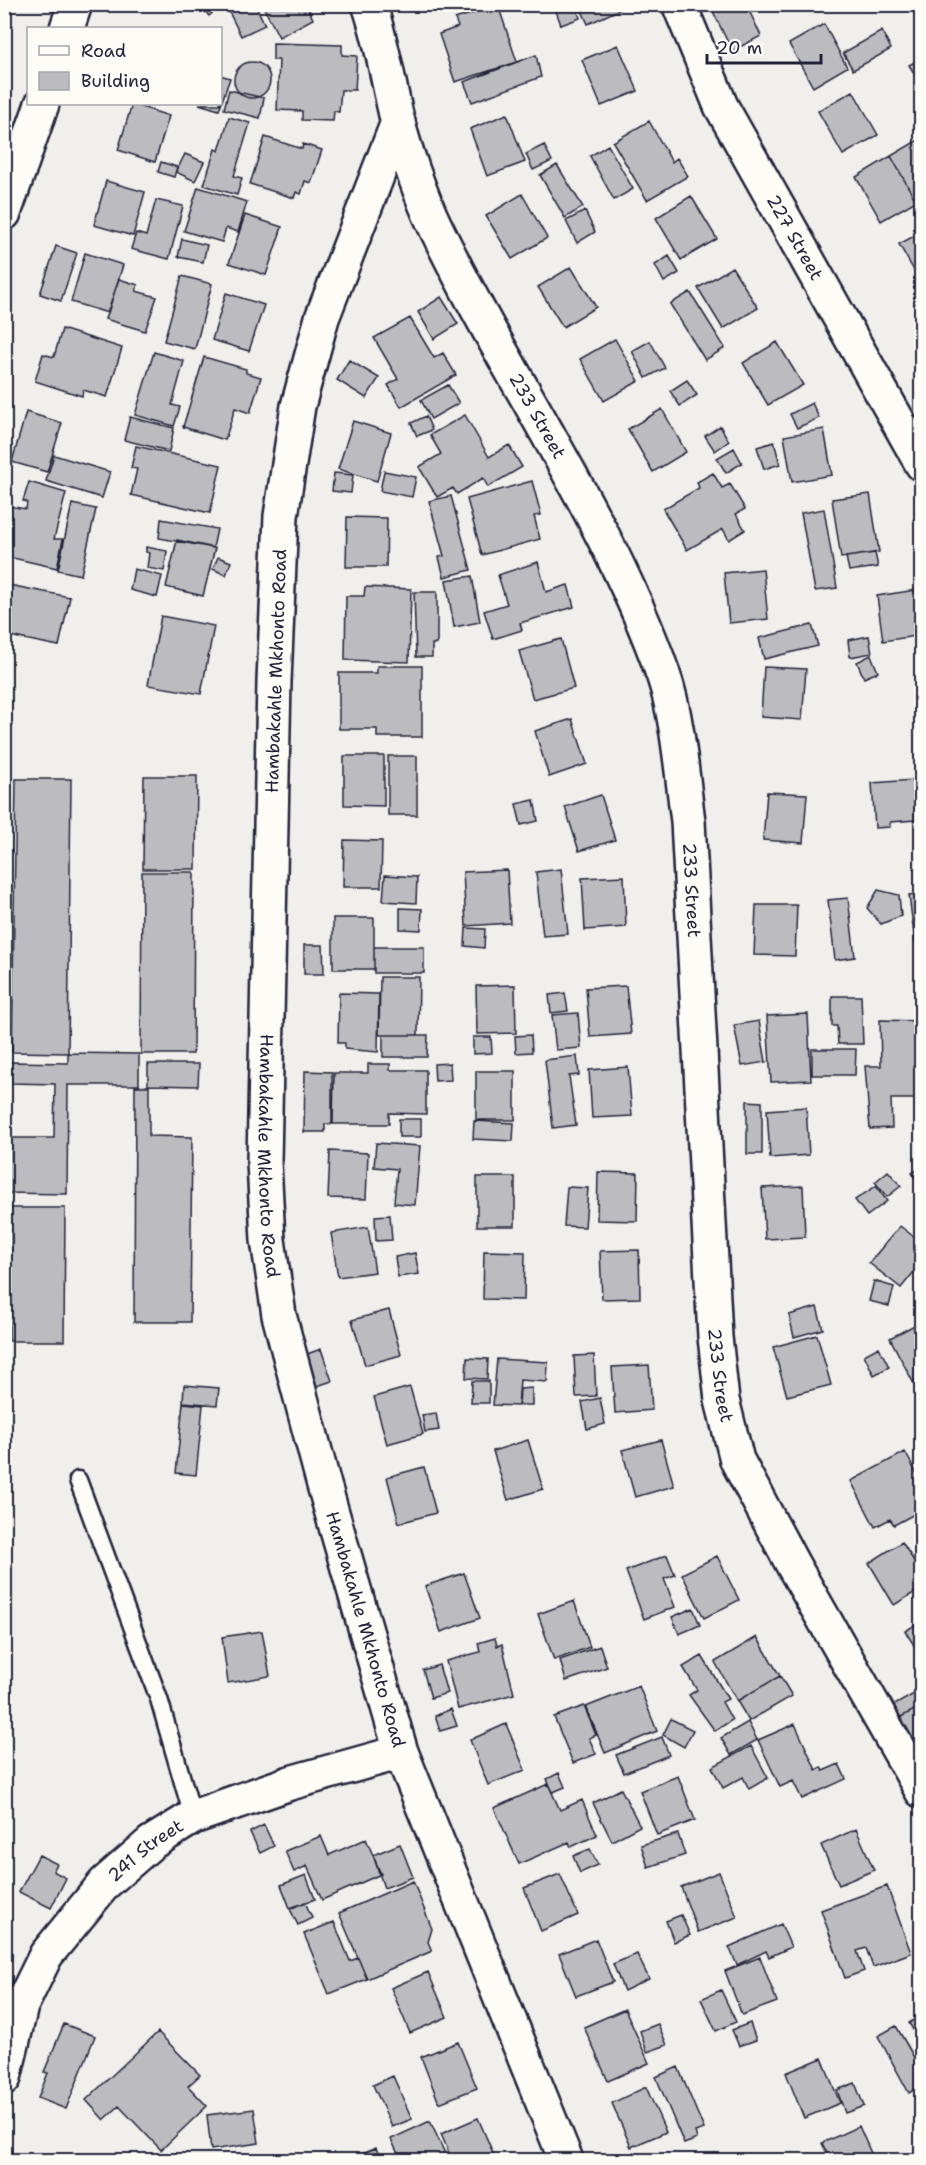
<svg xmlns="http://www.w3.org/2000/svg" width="926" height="2165" viewBox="0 0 926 2165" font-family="'Shantell Sans',sans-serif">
<rect width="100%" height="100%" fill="#f0efec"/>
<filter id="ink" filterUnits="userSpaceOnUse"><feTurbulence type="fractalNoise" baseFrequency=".0167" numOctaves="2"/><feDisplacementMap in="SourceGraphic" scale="12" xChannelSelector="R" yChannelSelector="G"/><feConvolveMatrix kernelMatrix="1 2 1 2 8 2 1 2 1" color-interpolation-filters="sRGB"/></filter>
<g filter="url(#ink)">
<path fill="#bcbcc0" stroke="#22223b" stroke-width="1.5" d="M199,4H218L220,6L209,16Z
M225,4H255L265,25L241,36Z
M262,4H306L313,19L279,37Z
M575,4L580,18L561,25L554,5Z
M579,4H621L623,8L588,24Z
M746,4L761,36L732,51L710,5Z
M498,5L517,62L455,82L439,34L458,27L455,19Z
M824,24L847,67L813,87L789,44Z
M882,31L891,49L853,70L843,53Z
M273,43L342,45V55L357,56L355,90H341L339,112L334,111L333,121L302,120V111L277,110L279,60H273Z
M618,45L638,91L601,106L582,60Z
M536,55L541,77L472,102L464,82Z
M922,58V86L909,65Z
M234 80a18 18 0 1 1 36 0a18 18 0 1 1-36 0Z
M220,75L230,78L219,110L199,104H220Z
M229,90L264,98L260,118L224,109Z
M853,91L878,135L843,155L818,111Z
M132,104L169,116L155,162L118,150Z
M507,114L525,162L487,176L470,129Z
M229,117L250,123L234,176L242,178L237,195L204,185L215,149L219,151Z
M649,121L672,162L677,158L688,176L647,200L613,142Z
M265,137L302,149L303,144L322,150L311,183L305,181L301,194L296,192L294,198L250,184Z
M920,139L922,198L916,201L891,156Z
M544,145L552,161L533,170L526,154Z
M608,145L633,189L614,200L590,156Z
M185,154L204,162L195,181L176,172Z
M891,156L916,201L881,221L856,177Z
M161,162L177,167L174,177L158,172Z
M557,165L583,207L565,218L540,175Z
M106,181L145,192L133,236L94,225Z
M198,187L247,202L238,232L226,228L222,242L184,231Z
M522,194L547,238L512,259L486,216Z
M691,196L717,239L681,260L656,218Z
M156,200L183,206L169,259L131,249L136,233L146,236Z
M585,211L595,232L577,243L566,221Z
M245,215L282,227L266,275L229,263Z
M922,232V285L899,244Z
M182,239L207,245L203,262L178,257Z
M56,246L77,253L61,301L40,294Z
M85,253L123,265L108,313L71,302Z
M669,256L679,273L664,282L655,265Z
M571,267L596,307L563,327L538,287Z
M732,267L758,308L723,329L698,288Z
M182,276L212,284L195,349L164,341Z
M119,279L138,285L136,291L157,297L145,331L105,319Z
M690,292L725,348L705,360L670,304Z
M226,293L264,305L249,351L212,340Z
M441,297L458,324L434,339L418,312Z
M410,318L434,358L443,353L456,375L401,407L388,385L398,379L374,338Z
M62,329L122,348L107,397L83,390L82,396L35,381L43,354L54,357Z
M615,339L639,381L604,401L580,359Z
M650,341L665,368L646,378L632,351Z
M777,342L803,385L768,405L743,363Z
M154,352L184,361L172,405L180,407L174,426L135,415Z
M204,357L246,369V373L261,377L250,413L235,408L225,440L183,427Z
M349,360L379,378L366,398L337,380Z
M687,380L697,395L680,406L670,391Z
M448,385L459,403L431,419L421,400Z
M812,403L819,418L797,428L790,414Z
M662,409L686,452L653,472L628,429Z
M26,412L62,423L47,472L12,462Z
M465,415L489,457L509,445L522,467L488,487L483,478L457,494L453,488L437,497L419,467L441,454L430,435Z
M426,416L432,430L417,436L411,423Z
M130,417L174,428L169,451L124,440Z
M353,421L391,433L377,481L338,469Z
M720,426L729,441L715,451L705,436Z
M824,429L832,475L792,482L784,436Z
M774,442L780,464L764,469L757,447Z
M136,446L221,465L210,513L131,495L137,469L131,468Z
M734,448L742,463L726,473L717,458Z
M54,455L110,472L102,498L46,481Z
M384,471L416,477L412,497L380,491Z
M334,473L353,475L351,493L332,491Z
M713,473L722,488L730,484L745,509L736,514L745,530L729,540L723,529L687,550L663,509L699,488L697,482Z
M532,481L541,515L534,516L540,539L482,555L467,499Z
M29,482L66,493L54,539H63L57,568L4,556V520L8,506L26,509L27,502L23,501Z
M870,494L879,552L841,558L832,499Z
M451,496L471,570L444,577L439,557L444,556L429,501Z
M72,504L96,509L81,575L58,570Z
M824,509L837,588L815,591L801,513Z
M347,517L387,518L386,567H346Z
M161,519L217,529L213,548L159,538Z
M177,540L215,548L203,596L166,587Z
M146,547L167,551L164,571L147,568L149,553L146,552Z
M875,553L878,567L849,571L846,557Z
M218,557L231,562L226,575L213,569Z
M538,562L546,592L568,585L574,607L520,623L522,630L493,639L484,611L507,604L498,575Z
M134,569L162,576L157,597L130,590Z
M763,569L768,619L729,623L724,573Z
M472,576L480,622L454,627L446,580Z
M4,584L70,597L59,646L4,635Z
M365,587L411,589L409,662L345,660L346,596H364Z
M916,590L922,635L883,641L877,596Z
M414,592H437V644H432V657H416Z
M161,616L214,626L201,694L148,685Z
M812,625L818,646L764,659L759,638Z
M869,636L872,653L850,657L848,640Z
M561,639L574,688L533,699L519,651Z
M871,655L878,672L864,678L857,662Z
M377,666H422V737H377V729H339V673H377Z
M764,667L806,669L802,720L761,717Z
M572,719L587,764L549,777L535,731Z
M344,756H384V806L344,805Z
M388,756H417V815H388Z
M144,776H197L196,869H143Z
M16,779H71L68,1053L12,1052Z
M913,780L916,820L890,822V827L875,828L872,783Z
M767,792L807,794L803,843L763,840Z
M601,795L615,840L579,851L565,807Z
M534,800L538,821L521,825L516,804Z
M344,840L382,841L381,887H343Z
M561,869L568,934L543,936L536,872Z
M507,870L510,923L466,926L463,872Z
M142,872H194L193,1054H141Z
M385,875L417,877L416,903L383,901Z
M624,876L626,927L585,930L582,878Z
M878,890L899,895L901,916L881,924L867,908Z
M922,893V941L915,942L909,895Z
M848,898L855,957L835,960L828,900Z
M756,905H797L795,956L754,955Z
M400,908L422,909L421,930L400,929Z
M333,918H374V969H333Z
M466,928L485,929L484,948L465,946Z
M304,945H323L324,974H304Z
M374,947H424V973H374Z
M380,977H419L418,1035H379Z
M515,985L516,1033L477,1034L476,986Z
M626,986L631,1034L590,1037L586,988Z
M339,993L379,994L378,1052L345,1049V1043H338Z
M565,993L568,1011L551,1013L549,995Z
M832,996H861L863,1044H838L837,1026H832Z
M578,1013L581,1048L556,1050L552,1015Z
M808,1014L811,1080L771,1082L767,1016Z
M880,1020L922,1021V1099H891L892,1128L870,1129L865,1066H881Z
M759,1021L766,1062L742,1066L734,1025Z
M383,1035H428L427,1057H383Z
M531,1035L532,1052L516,1053L515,1036Z
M473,1037H491L492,1053L473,1054Z
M812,1049H856L855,1075H812Z
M68,1053L139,1054V1085H68L67,1194L4,1193V1138H54L55,1084L10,1083V1062L68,1063Z
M577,1056L579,1075L569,1076L576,1125L553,1128L545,1060Z
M450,1063L451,1080L435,1081L434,1064Z
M148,1064H199L198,1086L148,1085Z
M368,1064H390V1070H426V1114L389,1113V1124H333L334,1073H368Z
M628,1067L632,1116L592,1118L589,1070Z
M305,1071L332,1072V1124H325V1132H304Z
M476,1071H515V1120H476Z
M135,1086H149V1136L192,1137L190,1322H134Z
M747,1101L762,1102V1154H747Z
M806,1107L809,1155L770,1158L767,1110Z
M399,1119H421V1137H399Z
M474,1121L514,1123L513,1141L473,1139Z
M376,1143L420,1146L415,1205L394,1203L397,1169L374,1167Z
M330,1151L368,1153L366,1199L328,1198Z
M922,1167V1187L912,1173Z
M888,1171L901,1186L887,1197L875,1182Z
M598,1172L638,1173L637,1221L597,1220Z
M477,1177H515V1226H477Z
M803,1186L805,1237L765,1239L762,1188Z
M876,1186L887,1201L867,1216L855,1200Z
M567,1187L588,1188L585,1227L564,1226Z
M9,1208H65L64,1341H9Z
M390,1215L392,1240L376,1241L375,1216Z
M900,1226L922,1243V1262L901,1288L869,1263Z
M368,1227L375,1272L338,1277L331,1233Z
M639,1250L640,1298L602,1299L600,1251Z
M484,1251L525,1252L524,1300L483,1299Z
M415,1253L419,1274L398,1277L395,1257Z
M874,1281L894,1287L889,1306L869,1301Z
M817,1307L823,1329L794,1337L789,1315Z
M389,1310L401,1355L365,1365L352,1320Z
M922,1321V1377L913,1382L890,1338Z
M817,1335L831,1385L787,1396L773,1347Z
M879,1347L889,1367L874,1375L864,1355Z
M321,1349L332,1381L317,1386L307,1354Z
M594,1355L596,1396L576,1397L574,1356Z
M467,1358L488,1359L487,1379L466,1378Z
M497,1359L548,1362L547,1382L520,1380L518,1406L493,1405Z
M649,1365L652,1410L615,1413L612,1367Z
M472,1381H489V1403H471Z
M184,1385L219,1388L217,1405L183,1402Z
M410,1387L423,1434L387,1444L374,1397Z
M532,1388V1405H519L520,1389Z
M600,1398L605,1424L587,1429L582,1402Z
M183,1403L203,1405L196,1475L176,1473Z
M436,1413L439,1430L425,1432L422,1415Z
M528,1440L543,1489L508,1500L493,1451Z
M661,1440L674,1486L635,1497L622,1450Z
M905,1452L922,1483V1510L894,1525L890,1519L875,1527L851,1481Z
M424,1467L436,1513L399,1523L387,1477Z
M902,1542L922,1574V1588L894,1605L869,1563Z
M667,1555L675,1575L664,1579L675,1607L644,1619L626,1571Z
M717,1556L739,1600L704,1618L682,1574Z
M464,1573L480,1618L441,1632L425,1586Z
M574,1601L590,1647L554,1660L538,1614Z
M693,1608L700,1625L679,1634L672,1617Z
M922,1621V1658L905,1631Z
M262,1631L270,1676L228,1683L222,1637Z
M757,1637L780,1676L737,1701L715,1662Z
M495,1638L497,1646L502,1644L514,1694L458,1709L446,1661L480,1652L478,1643Z
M600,1646L607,1667L566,1681L560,1660Z
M702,1656L728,1699L722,1702L732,1720L715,1731L689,1695L697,1690L683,1667Z
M439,1665L447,1693L431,1698L423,1670Z
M780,1676L792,1696L749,1721L737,1701Z
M639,1686L657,1731L605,1753L586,1707Z
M921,1690L922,1706L897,1719L891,1707Z
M584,1706L596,1735L589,1738L596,1754L573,1763L554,1717Z
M922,1706V1742L913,1747L897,1719Z
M451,1709L457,1726L440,1731L435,1716Z
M671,1719L693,1730L684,1747L663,1735Z
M748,1722L757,1740L731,1755L721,1738Z
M506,1724L525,1770L488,1785L470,1740Z
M795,1724L816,1770L821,1767L823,1771L839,1764L846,1779L802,1799L793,1781L780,1787L758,1740Z
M662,1737L669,1755L624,1773L616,1755Z
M751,1746L768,1778L749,1789L743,1777L723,1788L712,1767Z
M559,1773L565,1787L553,1792L547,1779Z
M678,1776L695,1820L657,1835L640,1791Z
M548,1784L560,1810L582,1800L597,1835L571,1847L569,1842L519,1864L494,1808Z
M621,1789L640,1826L612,1841L593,1803Z
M264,1825L274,1846L260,1853L250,1832Z
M856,1829L874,1870L839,1885L821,1845Z
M678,1834L685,1855L648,1867L641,1845Z
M321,1836L329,1855L366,1839L381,1874L322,1900L307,1866L294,1872L285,1851Z
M400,1844L413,1877L384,1888L373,1855Z
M590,1849L598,1865L580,1873L573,1856Z
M39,1855L57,1864L53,1871L66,1878L51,1908L19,1892Z
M719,1872L737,1917L698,1932L681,1887Z
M560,1874L578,1915L541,1931L524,1888Z
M306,1875L315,1899L290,1908L281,1885Z
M413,1881L432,1929L428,1942L432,1951L367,1979L339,1913Z
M887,1886L911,1953L873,1967L866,1948L857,1951L864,1971L845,1978L821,1910Z
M305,1902L312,1918L298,1925L290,1909Z
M681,1915L690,1935L674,1942L666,1921Z
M334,1922L350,1961L358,1958L367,1979L329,1994L304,1934Z
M781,1924L791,1947L769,1957L766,1951L737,1965L729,1947Z
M596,1939L613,1982L576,1996L559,1954Z
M637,1954L649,1979L624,1991L613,1964Z
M760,1957L777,2002L742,2015L725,1971Z
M428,1972L447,2017L410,2033L391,1988Z
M721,1990L736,2022L716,2031L701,1999Z
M625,2009L649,2063L608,2081L584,2027Z
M922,2015V2045L909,2023Z
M750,2023L756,2040L739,2046L732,2030Z
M64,2024L95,2036L66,2109L38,2098L48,2073L44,2072Z
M658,2024L667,2045L647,2052L640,2031Z
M896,2026L922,2071V2085L909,2093L878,2036Z
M158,2032L200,2075L188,2086L207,2106L161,2150L119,2106L104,2120L86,2100Z
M458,2042L477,2088L439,2103L421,2057Z
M822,2058L840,2103L804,2118L786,2073Z
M678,2067L704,2129L695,2132L697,2139L684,2144L656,2077Z
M393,2076L412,2119L392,2127L373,2085Z
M855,2083L864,2106L845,2113L837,2090Z
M646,2087L666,2132L631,2147L612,2103Z
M254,2109L259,2143L211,2150L207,2115Z
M478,2118L496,2160H452L441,2134Z
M430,2121L448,2160H401L391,2139Z
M859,2126L874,2160H830L822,2143Z
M376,2148L381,2160H346Z"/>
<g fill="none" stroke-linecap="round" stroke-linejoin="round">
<defs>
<path id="lane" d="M78,1480L159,1699L193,1817"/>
<g id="street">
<path id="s1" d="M369,4C382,41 388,81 397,119C404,148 422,199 435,226C507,377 607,515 663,674C678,717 682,776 688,821L715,1337L722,1400L737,1460L793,1565L922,1791"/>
<path id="s2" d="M679,4L721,106L922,464"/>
<path id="s3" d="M398,122L322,318L298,406L281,516L274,681L264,1162L268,1240L279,1315L324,1485L401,1752L566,2160"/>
<path id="s4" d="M4,2078L21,2006L46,1955L105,1883L151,1843L193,1817L290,1783L401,1752"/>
</g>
<path id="secondary" d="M67,28L75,4
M4,213L42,104"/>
</defs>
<use href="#lane" stroke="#22223b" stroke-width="21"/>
<use href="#street" stroke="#22223b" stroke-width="38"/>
<use href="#secondary" stroke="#22223b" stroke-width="38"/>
<use href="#lane" stroke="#fdfcf7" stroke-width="16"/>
<use href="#street" stroke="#fdfcf7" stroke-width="33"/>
<use href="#secondary" stroke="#fdfcf7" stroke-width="33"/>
</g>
</g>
<g text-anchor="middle" stroke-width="4.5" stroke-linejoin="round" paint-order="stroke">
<g font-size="18" fill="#22223b" stroke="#fdfcf7">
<text dy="6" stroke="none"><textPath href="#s2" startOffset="261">227 Street</textPath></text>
<text dy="6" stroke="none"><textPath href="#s1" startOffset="448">233 Street</textPath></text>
<text transform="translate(276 671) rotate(-88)" y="6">Hambakahle Mkhonto Road</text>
<text dy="6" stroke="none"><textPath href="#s1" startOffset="954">233 Street</textPath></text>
<text dy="6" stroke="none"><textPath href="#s3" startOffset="1053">Hambakahle Mkhonto Road</textPath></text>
<text dy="6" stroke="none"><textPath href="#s1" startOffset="1440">233 Street</textPath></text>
<text dy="6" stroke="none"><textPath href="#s3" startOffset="1539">Hambakahle Mkhonto Road</textPath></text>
<text dy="6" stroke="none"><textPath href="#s4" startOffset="276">241 Street</textPath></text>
</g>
</g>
<rect width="926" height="2165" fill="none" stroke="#fdfcf7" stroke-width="24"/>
<rect x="12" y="12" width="902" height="2141" fill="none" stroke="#22223b" stroke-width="2" filter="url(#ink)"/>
<rect x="27" y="27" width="195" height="78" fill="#fdfcf7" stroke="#a5a5ac" stroke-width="1.5"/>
<rect x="39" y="46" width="30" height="9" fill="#fdfcf7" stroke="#a5a5ac" stroke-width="1.5"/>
<text x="81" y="57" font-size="18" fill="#22223b">Road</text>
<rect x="39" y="72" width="30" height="18" fill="#bcbcc0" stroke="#a5a5ac" stroke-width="1.5"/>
<text x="81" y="87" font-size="18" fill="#22223b">Building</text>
<path d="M707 54v9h114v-9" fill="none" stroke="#22223b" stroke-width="3"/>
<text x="716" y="54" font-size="18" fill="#22223b" stroke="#fdfcf7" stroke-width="4.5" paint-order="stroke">20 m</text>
</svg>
